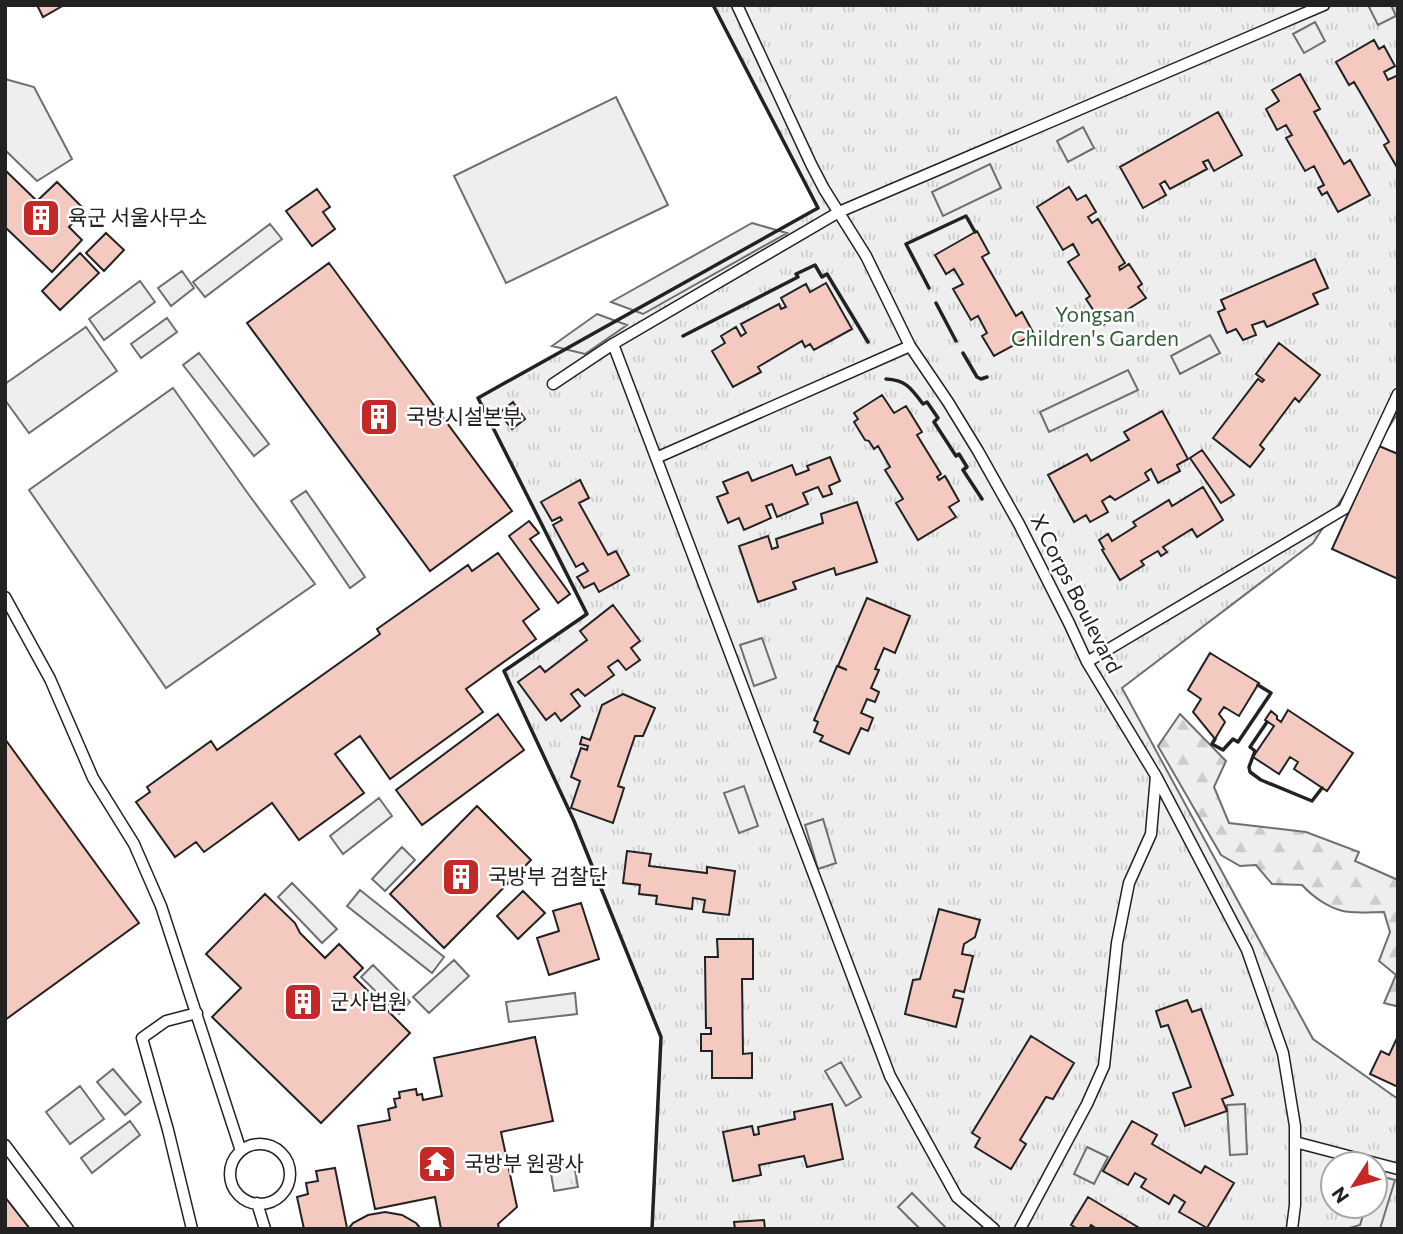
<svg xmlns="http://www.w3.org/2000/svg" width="1403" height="1234" viewBox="0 0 1403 1234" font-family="Commissioner,'Noto Sans KR',sans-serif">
<defs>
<pattern id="forest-firs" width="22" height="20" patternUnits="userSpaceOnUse" patternTransform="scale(1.75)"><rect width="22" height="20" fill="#eee"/><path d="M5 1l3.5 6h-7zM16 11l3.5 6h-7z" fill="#ccc"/></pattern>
<pattern id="park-tufts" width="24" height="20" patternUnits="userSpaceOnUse" patternTransform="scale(1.75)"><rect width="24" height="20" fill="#eee"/><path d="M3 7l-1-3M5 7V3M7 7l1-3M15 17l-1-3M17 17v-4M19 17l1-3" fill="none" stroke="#ccc"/></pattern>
</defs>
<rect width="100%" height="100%" fill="#fff"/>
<path fill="#eee" stroke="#6f6f6f" stroke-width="2" d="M5,79L34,87L72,159L37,181L5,150Z
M616,97L668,205L506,283L454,176Z
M86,327L117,371L29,433L5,400V384Z
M173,388L249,495L315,584L166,688L29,490Z"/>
<path fill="url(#forest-firs)" stroke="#6f6f6f" stroke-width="2" d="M1180,714L1226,761L1214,787L1229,823L1306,832L1359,852L1355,861L1398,880V1003L1396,1006L1384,1003L1396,975L1379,961L1390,932L1384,912C1373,912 1361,913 1350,912C1332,911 1313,897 1302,885L1272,884L1256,865L1240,866L1221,855L1158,746Z"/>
<path fill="url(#park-tufts)" stroke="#6f6f6f" stroke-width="2" fill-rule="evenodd" d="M713,5H1398V413L1313,543L1122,688L1313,1039L1398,1099V1229H652L661,1037L574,821L504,671L586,614L478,398L818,208ZM1333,1164H1375V1206H1333Z
M574,1164L578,1187L554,1191L550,1168Z"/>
<path fill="#ededed" stroke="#6f6f6f" stroke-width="2" d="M1368,5H1391L1396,16L1378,25Z
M1315,22L1325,41L1304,53L1293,34Z
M1083,127L1094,148L1068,162L1057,141Z
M990,164L1001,188L943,216L932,192Z
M752,223L787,233L643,314L611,302Z
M270,224L282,239L205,297L193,282Z
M182,271L194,288L171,306L158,288Z
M140,281L155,302L104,340L89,319Z
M597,314L627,325L585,354L552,346Z
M167,318L177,332L141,358L131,344Z
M1210,335L1220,353L1180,374L1171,356Z
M199,353L269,444L254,456L183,365Z
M1128,370L1138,390L1049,432L1040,412Z
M306,491L365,577L350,588L291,501Z
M762,638L776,678L754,686L740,645Z
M744,786L758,826L739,833L724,793Z
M379,798L392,816L343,854L330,836Z
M823,819L836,863L818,869L805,825Z
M402,847L415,860L385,891L372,879Z
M292,883L337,929L322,943L278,897Z
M360,890L444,957L432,973L347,906Z
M454,960L469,976L429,1013L413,997Z
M373,965L410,1002L399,1014L361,977Z
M575,993L577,1014L509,1022L506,1002Z
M841,1062L861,1097L846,1106L825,1071Z
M113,1069L141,1102L125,1115L97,1082Z
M80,1086L104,1119L70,1144L46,1112Z
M1245,1104L1247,1154L1230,1155L1227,1105Z
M130,1121L140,1135L92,1173L81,1158Z
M1087,1147L1108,1157L1094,1184L1074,1174Z
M1376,1175L1395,1180L1380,1229H1346L1360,1225L1366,1206H1375Z
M912,1193L947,1229H920L898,1207Z"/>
<path fill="#f3c9c0" stroke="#222" stroke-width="2" d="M37,5H64L43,17Z
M1374,40L1379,49L1384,46L1395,66L1384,72L1388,80L1396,76L1398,79V169L1384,145L1389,142L1354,82L1349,85L1336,62Z
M1300,74L1320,109L1314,112L1344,164L1350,160L1370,195L1338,212L1327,192L1322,195L1318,188L1324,185L1314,166L1305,171L1286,138L1292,135L1286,125L1277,130L1266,109L1279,101L1272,90Z
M1218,112L1242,155L1214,171L1208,160L1203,162L1207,169L1170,189L1165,181L1160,184L1166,195L1143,208L1120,167Z
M5,170L37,201L57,182L85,210L69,227L82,240L52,272L5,227Z
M1069,187L1077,200L1086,195L1096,212L1088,217L1092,223L1098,219L1125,263L1119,267L1120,270L1129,264L1142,284L1138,287L1146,298L1103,325L1086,299L1090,296L1068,262L1079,255L1073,244L1063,250L1037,207Z
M317,189L330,207L323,212L335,229L312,246L286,211Z
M977,231L989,253L982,257L1016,316L1022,312L1034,334L994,356L982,336L987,333L978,316L971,320L953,289L963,284L954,269L946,274L935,255Z
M106,233L124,250L104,271L86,253Z
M80,253L99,273L60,310L42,291Z
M1315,259L1328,288L1313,294L1318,304L1267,327L1264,321L1252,325L1256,335L1243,340L1236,329L1227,333L1218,312L1225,309L1221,300Z
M329,263L512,511L430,571L247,323Z
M826,283L852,329L814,350L810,344L805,347L802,341L758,367L761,372L733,387L712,351L725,343L721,336L736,327L741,336L746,333L741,324L779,304L781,309L786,307L781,298L806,284L810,292Z
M1279,343L1320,375L1299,402L1295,398L1260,445L1264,449L1250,467L1213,438L1258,379L1262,382L1264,380L1256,374Z
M882,395L894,413L906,406L922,432L917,435L941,474L937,477L939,480L945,476L959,501L949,507L956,517L918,540L896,503L903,499L885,470L890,467L878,446L874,449L869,441L865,440L854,422L858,419L854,413Z
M513,402L525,419L512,429L499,413Z
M1162,411L1188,459L1177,465L1180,471L1158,483L1151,469L1145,473L1149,480L1115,500L1110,496L1102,501L1108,512L1090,522L1086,515L1074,522L1048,475L1087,454L1091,461L1129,440L1124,432Z
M1379,446L1398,454V579L1332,549Z
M1202,450L1234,495L1221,503L1190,458Z
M830,457L840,481L829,486L832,494L823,497L818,487L803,493L808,504L777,517L772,504L766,506L771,518L744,530L739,518L728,523L717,497L728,493L723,482L748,472L752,481L792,465L796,475L809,470L807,466Z
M580,480L589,498L579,503L608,555L616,551L629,575L599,592L594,583L584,588L577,577L588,571L583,563L576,567L553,525L562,520L560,517L552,521L541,502Z
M1203,487L1223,520L1197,537L1192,529L1163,547L1167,552L1161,556L1158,551L1141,561L1144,565L1120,580L1102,550L1104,549L1099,540L1108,534L1112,541L1136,526L1133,522L1169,500L1172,506Z
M857,502L877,562L836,575L834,568L793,582L796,589L758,602L739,546L768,536L772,549L778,547L776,539L823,523L821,514Z
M529,521L539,533L530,539L570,594L558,603L509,536Z
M498,553L539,609L523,621L536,639L466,689L483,712L390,779L360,736L335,754L364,793L299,840L272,803L204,852L196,842L175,857L136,802L150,792L147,787L211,741L217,750L380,634L377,629L468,565L472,571Z
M867,598L910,616L895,653L884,648L875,669L879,670L871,688L879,692L875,702L867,699L861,713L873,718L868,731L861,728L849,754L820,741L823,736L814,732L818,722L814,720L837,666L847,670L838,666Z
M613,605L640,641L631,648L640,660L626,670L618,660L608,667L614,675L585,696L578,689L571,694L580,706L561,721L555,713L546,720L518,682L540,666L545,672L587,640L580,631Z
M1210,653L1259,683L1239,716L1224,707L1219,714L1225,722L1215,739L1193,712L1201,699L1188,690Z
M623,694L655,708L643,736H635L618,786L624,788L613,823L571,808L580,781L571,777L581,748L587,750L588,746L580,744L582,737L590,740L602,705Z
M1288,710L1353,753L1327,791L1294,769L1298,762L1290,757L1279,774L1253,757L1274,726L1265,720L1271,711L1277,716V719L1281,722Z
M498,714L524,750L422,825L396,790Z
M5,739L139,923L5,1020Z
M477,806L531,860L444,948L390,894Z
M627,851L651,854L649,866L707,873V867L735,871L729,915L703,912L705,900L693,898L692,909L656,904L657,896L639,894L640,885L623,883Z
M523,891L545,913L518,939L497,916Z
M265,894L295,923L300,933L325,958L339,944L363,968L354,977L410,1033L321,1123L212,1017L241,988L206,954Z
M581,903L599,959L549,975L537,938L559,931L553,911Z
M939,909L980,920L975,937L964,944L962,954L973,956L964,992L955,990L953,997L963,999L956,1027L905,1014L913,980L920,979Z
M717,939H753V979H742L743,1054L752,1053V1078H712V1051H701V1034H711V1028H706L705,957H718Z
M1187,1000L1192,1012L1201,1009L1233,1095L1222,1099L1227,1111L1185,1126L1173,1093L1191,1087L1168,1025L1161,1027L1156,1011Z
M1031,1036L1074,1063L1053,1099L1046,1097L1020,1140L1026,1144L1011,1169L975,1147L980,1138L972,1133Z
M1398,1036V1087L1370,1074L1381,1051L1389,1055Z
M535,1037L553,1121L501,1132L517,1207L498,1224L499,1229H441L435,1197L375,1209L358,1126L390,1120L388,1109L396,1107L394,1099L400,1098L399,1092L416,1089L417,1095L422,1094L423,1100L442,1096L434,1058Z
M832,1104L843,1159L807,1167L804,1156L759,1165L761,1175L733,1181L723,1132L752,1126L754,1135L759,1134L758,1127L795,1119L794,1112Z
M1132,1121L1157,1135L1152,1144L1201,1173L1205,1166L1234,1183L1207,1228L1179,1212L1185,1202L1174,1195L1169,1204L1141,1187L1146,1179L1135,1173L1128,1185L1103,1171Z
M335,1168L347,1228L304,1229L297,1197L308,1194L306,1183L318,1181L316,1171Z
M5,1197L30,1229H5Z
M1088,1197L1141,1229H1097L1091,1225L1089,1229H1078L1071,1225Z
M385,1212L402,1215L416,1223L421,1229H348L353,1223L368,1215Z
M764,1220L765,1229H735L734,1222Z"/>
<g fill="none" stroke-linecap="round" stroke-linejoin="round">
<defs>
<path id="lane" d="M737,5L811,164L824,189L866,256L910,346L948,402L978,451L1019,524L1069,623L1087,662L1156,776L1247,950L1283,1053L1295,1126V1205L1292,1229
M613,344L890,1076L957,1197L994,1229
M553,384L613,344L839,212L1324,5
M656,458L910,346
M5,597L50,679L93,778L134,844L161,906L241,1151
M1087,662L1344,509L1398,394
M1295,1142L1398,1169
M230 1174a30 30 0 1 1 60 0a30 30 0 1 1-60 0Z
M5,1145L68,1229
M257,1203L265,1229
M192,1229L168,1130L142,1038L166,1021L197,1013
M1020,1229L1087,1104L1104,1066L1117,943L1129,883L1151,834L1156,776"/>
</defs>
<use href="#lane" stroke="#222" stroke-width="13"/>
<use href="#lane" stroke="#fff" stroke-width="10"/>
<path stroke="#222" stroke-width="3.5" d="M929,288L906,244L966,216L975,232
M936,303L956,341
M683,336L798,277L796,274L815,265L822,277L827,274L868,342
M963,353L977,377L981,379L987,377
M886,379C906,380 911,388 923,404L927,402L938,418L934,422L956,456L959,454L967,467L963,470L982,499
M1267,722L1250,747L1255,751L1249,767L1250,772L1261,780L1312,801L1322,788
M1215,739L1212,744L1223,750L1233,739L1238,742L1271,693L1258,685
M652,1229L661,1037L574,821L504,671L587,614L478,398L818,208L713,5"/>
</g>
<defs>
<symbol id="building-square" viewBox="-11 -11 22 22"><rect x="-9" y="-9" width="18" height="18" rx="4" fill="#c62828" stroke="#fff"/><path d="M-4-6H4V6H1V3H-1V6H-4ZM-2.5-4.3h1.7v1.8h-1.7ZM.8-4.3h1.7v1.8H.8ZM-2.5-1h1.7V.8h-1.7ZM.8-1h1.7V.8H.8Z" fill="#fff"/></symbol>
<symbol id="temple-square" viewBox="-11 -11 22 22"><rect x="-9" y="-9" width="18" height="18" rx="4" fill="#c62828" stroke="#fff"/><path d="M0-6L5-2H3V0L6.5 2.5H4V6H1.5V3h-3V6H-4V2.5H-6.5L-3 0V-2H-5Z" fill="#fff"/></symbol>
</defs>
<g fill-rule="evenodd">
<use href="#building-square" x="19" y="196" width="44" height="44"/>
<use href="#building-square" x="357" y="395" width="44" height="44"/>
<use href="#building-square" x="439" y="855" width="44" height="44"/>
<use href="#building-square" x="281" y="980" width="44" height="44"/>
<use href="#temple-square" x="415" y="1142" width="44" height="44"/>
</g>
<g text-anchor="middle" stroke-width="5" stroke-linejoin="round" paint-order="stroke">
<g font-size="21" fill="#222" stroke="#fff" text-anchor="start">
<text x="68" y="225">육군 서울사무소</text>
<text x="406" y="424">국방시설본부</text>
<text x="488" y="884">국방부 검찰단</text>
<text x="330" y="1009">군사법원</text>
<text x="464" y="1171">국방부 원광사</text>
</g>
<g font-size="21" fill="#2f5e38" stroke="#fff">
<text x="1095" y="322">Yongsan<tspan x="1095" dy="24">Children's Garden</tspan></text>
</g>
<g font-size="21" fill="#222" stroke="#fff">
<text transform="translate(1076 594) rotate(63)" y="7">X Corps Boulevard</text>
</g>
</g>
<rect width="1403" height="1234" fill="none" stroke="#222222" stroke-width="14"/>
<g transform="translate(1354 1185) rotate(234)"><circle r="33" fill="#ffffff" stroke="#a7a7a7" stroke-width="2"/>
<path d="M0-5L12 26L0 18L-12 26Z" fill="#c62828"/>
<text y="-10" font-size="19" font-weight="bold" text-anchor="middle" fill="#222222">N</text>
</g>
</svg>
